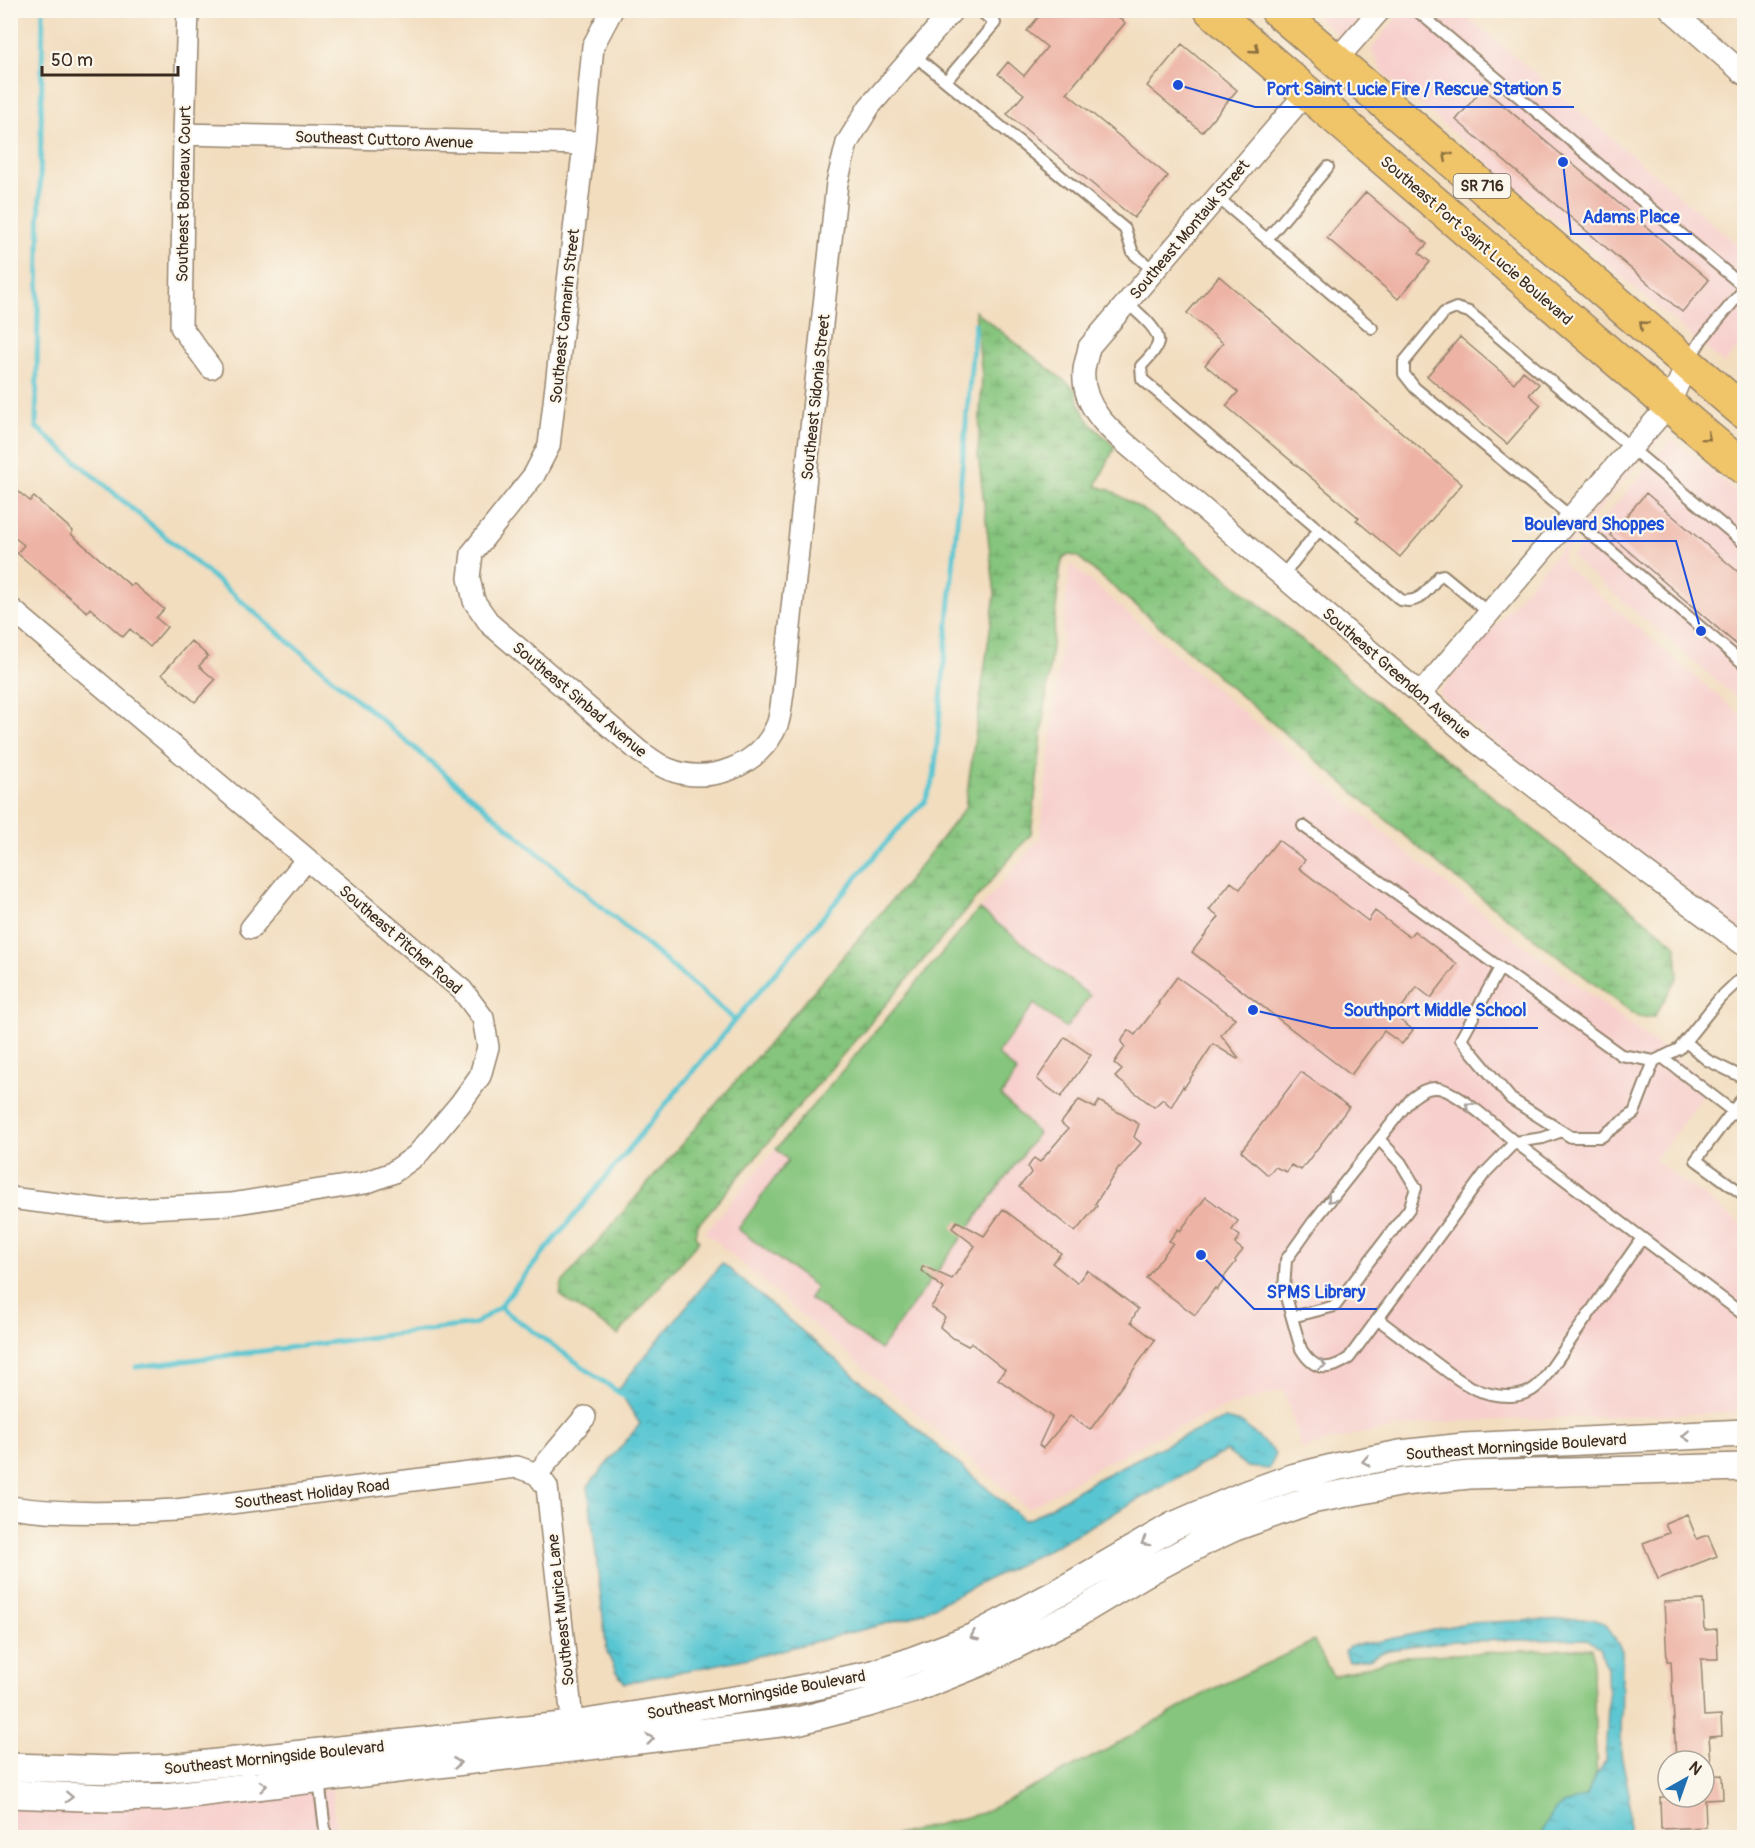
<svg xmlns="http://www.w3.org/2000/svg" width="1755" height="1848" viewBox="0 0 1755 1848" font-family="Pangolin,sans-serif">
<defs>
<pattern id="wetland-marsh" width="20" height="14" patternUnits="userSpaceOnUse" patternTransform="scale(1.5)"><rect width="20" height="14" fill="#85c57d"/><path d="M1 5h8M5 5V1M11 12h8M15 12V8" fill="none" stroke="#6ea066"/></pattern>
<pattern id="water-ripples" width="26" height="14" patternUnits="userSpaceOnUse" patternTransform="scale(1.5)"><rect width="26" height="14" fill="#59c6d2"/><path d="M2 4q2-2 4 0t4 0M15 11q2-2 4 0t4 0" fill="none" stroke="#4ba1aa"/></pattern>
</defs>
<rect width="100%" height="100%" fill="#fbf7ec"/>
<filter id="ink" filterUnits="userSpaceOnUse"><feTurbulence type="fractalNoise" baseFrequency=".0167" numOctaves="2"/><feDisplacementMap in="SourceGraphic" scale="12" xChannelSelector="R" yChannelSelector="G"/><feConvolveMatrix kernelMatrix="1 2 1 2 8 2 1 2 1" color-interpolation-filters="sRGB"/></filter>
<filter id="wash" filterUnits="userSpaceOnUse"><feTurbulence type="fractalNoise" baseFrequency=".008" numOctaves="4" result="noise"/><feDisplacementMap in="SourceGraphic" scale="24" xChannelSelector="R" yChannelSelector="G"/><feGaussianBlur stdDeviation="1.35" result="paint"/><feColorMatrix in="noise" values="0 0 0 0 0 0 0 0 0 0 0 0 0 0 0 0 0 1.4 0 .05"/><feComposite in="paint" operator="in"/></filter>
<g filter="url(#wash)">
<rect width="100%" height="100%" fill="#f2ddbf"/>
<path fill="#f7d0cd" d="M1310,11H1367L1342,38Z
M1402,11H1461L1744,250V340L1724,364L1383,73L1371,49Z
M1663,428L1667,430L1564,551L1561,560L1564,565L1744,718V932L1557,791L1486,736L1438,693Z
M1672,438L1744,499V704L1571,557Z
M1070,564L1411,856L1512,936L1711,1085L1655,1160L1744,1226V1412L1439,1422L1358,1434L1301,1449L1284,1390L1221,1409L1158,1436L1098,1467L1028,1509L705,1232L1040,838Z
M332,1789L337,1837H11L10,1805Z"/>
<path fill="#85c57d" stroke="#60784e" stroke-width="1.5" d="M979,909L1090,996L1066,1028L1034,1004L997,1054L1017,1072L1001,1096L1038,1133L880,1350L809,1298L816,1287L738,1229L788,1160L776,1149Z
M1314,1641L1333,1676L1406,1656L1592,1648L1599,1837L885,1838L982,1813L1108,1749L1209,1691Z"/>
<path fill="url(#wetland-marsh)" stroke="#60784e" stroke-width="1.5" d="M975,311L1076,390C1080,417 1096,429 1115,447L1096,486L1110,490L1150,514L1414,733L1676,945L1678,977L1654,1017H1638L1519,927L1439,865L1077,556L1068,555L1063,558L1061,564L1031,834L697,1226L695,1235L699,1241L618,1335L560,1296L562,1283L909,880L965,808L995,594L978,455L982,376Z"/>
<path fill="url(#water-ripples)" stroke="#4a7878" stroke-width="1.5" d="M722,1263L1023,1519L1032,1518L1095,1480L1177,1439L1225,1419L1242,1423L1276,1453L1269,1469L1247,1467L1226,1451L1042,1553L912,1617L754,1657L625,1683L616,1672L607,1652L588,1486L640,1424L618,1389Z
M1569,1619H1592L1606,1624L1622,1651L1621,1754L1629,1793V1837H1541C1547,1809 1560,1805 1585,1796L1605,1761L1608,1709L1607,1668L1600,1648L1587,1639L1455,1641L1388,1650L1368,1659L1349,1662L1345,1652L1349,1646L1381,1641L1466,1623Z"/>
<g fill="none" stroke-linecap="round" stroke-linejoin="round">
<path stroke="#59c6d2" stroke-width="5" d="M43,10L36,427L735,1020
M499,1307L625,1397
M136,1367L475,1324L499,1307L735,1020L897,830L925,801L934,778L975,324"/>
</g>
<g id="blocks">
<path fill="#edb3a5" d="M1044,10H1110L1125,23L1067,93L1168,176L1134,218L1007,114L1024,94L998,74L1008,62L1024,76L1047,47L1027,31Z
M1182,44L1237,90L1202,132L1147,86Z
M1483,88L1709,280L1682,312L1456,120Z
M1366,192L1427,244L1419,253L1430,262L1398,299L1327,238Z
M1219,276L1462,484L1400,557L1356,520L1359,518L1226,406L1238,392L1205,365L1223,343L1187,313Z
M1460,337L1514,383L1523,371L1539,384L1529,395L1541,405L1507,444L1427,376Z
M10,485L30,501L34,497L73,531L71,534L131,586L134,584L164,609L156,618L167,627L150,647L130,629L123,637L90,608L87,612L17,553L24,545L10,534Z
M1646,493L1744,577V651L1610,535Z
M191,641L208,656L199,666L215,680L195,702L162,674Z
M1278,840L1305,860L1299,868L1368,921L1375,911L1409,937L1414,931L1457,964L1431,998L1417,987L1395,1016L1413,1030L1402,1044L1384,1031L1351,1075L1192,952L1219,917L1209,910L1231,882L1240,889Z
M1177,977L1235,1018L1221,1035L1239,1058L1237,1059L1213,1044L1184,1088L1183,1086L1171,1107L1163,1099L1154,1107L1115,1077L1122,1070L1114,1063L1125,1047L1121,1042L1128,1030L1135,1035L1159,1004L1158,1003Z
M1065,1037L1091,1055L1061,1097L1037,1079Z
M1301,1072L1349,1107L1301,1170L1291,1165L1287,1172L1275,1167L1268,1175L1241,1151Z
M1079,1100L1095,1108L1099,1101L1139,1124L1134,1137L1141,1143L1120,1168L1119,1167L1095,1204L1097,1206L1075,1232L1019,1187L1031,1173L1028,1167L1034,1158L1040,1162L1068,1129L1061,1123Z
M1206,1197L1238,1221L1232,1230L1240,1236L1235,1244L1243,1250L1235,1260L1236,1262L1224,1277L1225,1279L1217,1290L1215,1288L1195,1315L1146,1278L1173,1243L1169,1241L1178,1229L1180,1231Z
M1003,1209L1061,1253L1052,1263L1077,1283L1087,1270L1138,1309L1131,1322L1155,1340L1090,1430L1070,1416L1043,1448L1039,1445L1052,1417L998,1379L1005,1370L971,1343L968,1346L953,1338L940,1327L945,1317L931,1307L944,1289L921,1270L923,1266L952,1279L975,1246L952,1228L957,1221L984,1236Z
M1687,1514L1697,1539L1708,1535L1717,1556L1658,1579L1643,1543L1669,1533L1665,1523Z
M1703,1600L1705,1630L1717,1629L1718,1659H1701L1704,1716L1721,1715L1722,1736L1709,1737L1711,1761H1676L1671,1661H1667L1664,1602Z
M1722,1775L1723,1799L1705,1800L1706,1827L1661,1829L1660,1797H1704V1776Z"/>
</g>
</g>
<g filter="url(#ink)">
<use href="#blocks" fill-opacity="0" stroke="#96846e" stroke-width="1.5"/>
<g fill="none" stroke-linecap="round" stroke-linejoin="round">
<defs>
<path id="service" d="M1416,10L1744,287
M914,55L1125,229L1133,253L1154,271
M946,81L995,23L979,10
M1217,197L1372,328
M1267,239L1328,167
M1127,303C1136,311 1161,330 1158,343C1156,351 1147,360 1141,366L1142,379L1319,530L1282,576
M1689,360L1702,339L1744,289
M1319,530L1401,600C1420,605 1429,588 1439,576L1443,575L1489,613
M1744,543L1469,312L1456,308L1444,313L1404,362V374L1415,388L1571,517L1744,664
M1303,826L1621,1055L1654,1061L1679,1049L1720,998L1737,982L1744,979
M1500,968L1461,1039L1511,1099L1571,1137H1601L1634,1113L1654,1061
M1685,1041L1707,1060L1744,1078
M1662,1057L1744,1120
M1744,1096L1696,1160L1744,1195
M1562,1131L1543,1138L1515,1142C1499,1129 1455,1089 1437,1088C1426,1087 1419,1093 1411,1099L1313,1222L1286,1260L1284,1290L1301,1349C1314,1371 1329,1372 1349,1358L1485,1173L1515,1142L1744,1315
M1292,1317L1335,1306L1409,1209L1416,1188L1401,1163L1379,1139
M1379,1320C1395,1332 1412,1345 1428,1357C1455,1377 1475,1397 1511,1396C1525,1395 1534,1391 1543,1380L1642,1238
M319,1780L326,1838"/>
<path id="minor" d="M188,10L184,134L181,327L211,368
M612,10L593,46L584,144L549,446L534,475L472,553L469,578L474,601L490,624L640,752C649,757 658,765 668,769C709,786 760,766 777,725C781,715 781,703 783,693L837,183L847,143L869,107L953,10
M1671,10L1744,74
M1336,60L1380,10
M1306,93L1089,347C1088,354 1085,362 1084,370C1080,414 1124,441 1153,466L1479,744L1647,873L1744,945
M184,134L584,144
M10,608L462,990L483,1018L488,1047L480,1076L460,1104L417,1155L392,1173L365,1183L231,1204L106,1210L10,1198
M1421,693L1571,517L1669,405L1687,363
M251,928L307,859
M537,1474L585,1417
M10,1507C65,1515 121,1513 176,1510L517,1467L537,1474L547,1487L574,1739"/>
<path id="tertiary" d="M10,1767L114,1770L170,1768L572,1725L786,1692L869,1675L906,1663L974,1637L1063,1590L1173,1526L1247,1494L1291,1478L1340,1466L1400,1454L1464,1447L1744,1433
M10,1794L108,1798L165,1797L797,1721L868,1703L914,1689L979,1663L1075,1615L1145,1573L1203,1542L1235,1527L1311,1500L1404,1482L1469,1475L1744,1467"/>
<path id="primary" d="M1211,10L1669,405L1744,468
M1277,10L1744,412"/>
</defs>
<use href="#service" stroke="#96846e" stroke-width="14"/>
<use href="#minor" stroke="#96846e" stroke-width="24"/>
<use href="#tertiary" stroke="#96846e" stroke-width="30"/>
<use href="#primary" stroke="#96846e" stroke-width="36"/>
<use href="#service" stroke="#fff" stroke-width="10"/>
<use href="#minor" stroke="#fff" stroke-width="21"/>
<use href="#tertiary" stroke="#fff" stroke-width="27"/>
<use href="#primary" stroke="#f0c469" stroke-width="33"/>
</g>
<defs><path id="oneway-chevron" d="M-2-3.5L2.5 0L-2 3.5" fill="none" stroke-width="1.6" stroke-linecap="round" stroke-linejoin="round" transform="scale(1.5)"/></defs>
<g stroke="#8c6f40">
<use href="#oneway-chevron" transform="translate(1255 49) rotate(41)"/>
<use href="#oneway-chevron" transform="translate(1447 156) rotate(-139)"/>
<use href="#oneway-chevron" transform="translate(1643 325) rotate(-139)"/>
<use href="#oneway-chevron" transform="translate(1707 437) rotate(40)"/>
</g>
<g stroke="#a79f9a">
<use href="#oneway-chevron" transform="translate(1469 1106) rotate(-143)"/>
<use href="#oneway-chevron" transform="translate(1331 1199) rotate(128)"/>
<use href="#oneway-chevron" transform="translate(1322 1365) rotate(11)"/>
<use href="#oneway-chevron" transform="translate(1686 1436) rotate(177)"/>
<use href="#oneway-chevron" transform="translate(1366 1461) rotate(169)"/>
<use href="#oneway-chevron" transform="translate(1145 1542) rotate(151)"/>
<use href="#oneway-chevron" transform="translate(974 1636) rotate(155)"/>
<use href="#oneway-chevron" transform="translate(650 1739) rotate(-7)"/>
<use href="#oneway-chevron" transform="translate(457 1763) rotate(-7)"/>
<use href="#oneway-chevron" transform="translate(263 1786) rotate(-6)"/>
<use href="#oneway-chevron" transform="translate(69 1797) rotate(2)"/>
</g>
</g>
<g text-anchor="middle" stroke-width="4.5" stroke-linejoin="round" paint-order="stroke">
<rect fill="#fbf7ec" stroke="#75685c" stroke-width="1.5" x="1453.5" y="174" width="57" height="24" rx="4.5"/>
<g font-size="15" font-weight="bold" fill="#3b2a1e">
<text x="1482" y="191">SR 716</text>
</g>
<g font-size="16" fill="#3b2a1e" stroke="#fbf7ec">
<text transform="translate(384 139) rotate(2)" y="6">Southeast Cuttoro Avenue</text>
<text transform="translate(183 194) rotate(-89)" y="6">Southeast Bordeaux Court</text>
<text transform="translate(1189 229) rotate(-50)" y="6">Southeast Montauk Street</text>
<text transform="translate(1477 240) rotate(41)" y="6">Southeast Port Saint Lucie Boulevard</text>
<text transform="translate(564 316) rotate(-84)" y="6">Southeast Camarin Street</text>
<text transform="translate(815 397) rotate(-84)" y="6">Southeast Sidonia Street</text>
<text transform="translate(1397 673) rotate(41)" y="6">Southeast Greendon Avenue</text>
<text transform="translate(580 699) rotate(40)" y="6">Southeast Sinbad Avenue</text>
<text transform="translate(401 939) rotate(41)" y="6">Southeast Pitcher Road</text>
<text transform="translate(1516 1446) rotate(-4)" y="6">Southeast Morningside Boulevard</text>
<text transform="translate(312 1493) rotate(-7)" y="6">Southeast Holiday Road</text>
<text transform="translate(560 1610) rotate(-96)" y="6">Southeast Murica Lane</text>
<text transform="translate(756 1694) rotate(-10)" y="6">Southeast Morningside Boulevard</text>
<text transform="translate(274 1757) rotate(-6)" y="6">Southeast Morningside Boulevard</text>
</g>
</g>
<path fill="none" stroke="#1d4ed8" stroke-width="2" d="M1178 85L1255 107H1574M1563 162L1571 234H1692M1701 631L1676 541H1512M1253 1010L1331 1028H1538M1201 1255L1254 1309H1377"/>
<g fill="#1d4ed8" stroke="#fbf7ec" stroke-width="2">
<circle cx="1178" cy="85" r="6"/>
<circle cx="1563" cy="162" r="6"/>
<circle cx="1701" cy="631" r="6"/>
<circle cx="1253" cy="1010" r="6"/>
<circle cx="1201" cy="1255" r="6"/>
</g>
<g font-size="18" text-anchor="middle" font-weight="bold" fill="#1d4ed8" stroke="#fbf7ec" stroke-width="4.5" stroke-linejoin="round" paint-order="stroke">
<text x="1414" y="95">Port Saint Lucie Fire / Rescue Station 5</text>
<text x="1631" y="223">Adams Place</text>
<text x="1594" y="530">Boulevard Shoppes</text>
<text x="1435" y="1016">Southport Middle School</text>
<text x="1316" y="1298">SPMS Library</text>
</g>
<rect width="1755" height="1848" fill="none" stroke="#fbf7ec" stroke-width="36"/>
<g transform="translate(1686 1779) rotate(40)"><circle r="28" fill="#fbf7ec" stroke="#aea59a" stroke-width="1.5"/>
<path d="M0-4.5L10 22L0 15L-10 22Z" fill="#1f6fb2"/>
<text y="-9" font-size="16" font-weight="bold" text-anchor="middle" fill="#3b2a1e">N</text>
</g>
<path d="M42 66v9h136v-9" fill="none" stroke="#3b2a1e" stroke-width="3"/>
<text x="51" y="66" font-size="18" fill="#3b2a1e" stroke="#fbf7ec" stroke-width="4.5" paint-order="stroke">50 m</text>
</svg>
